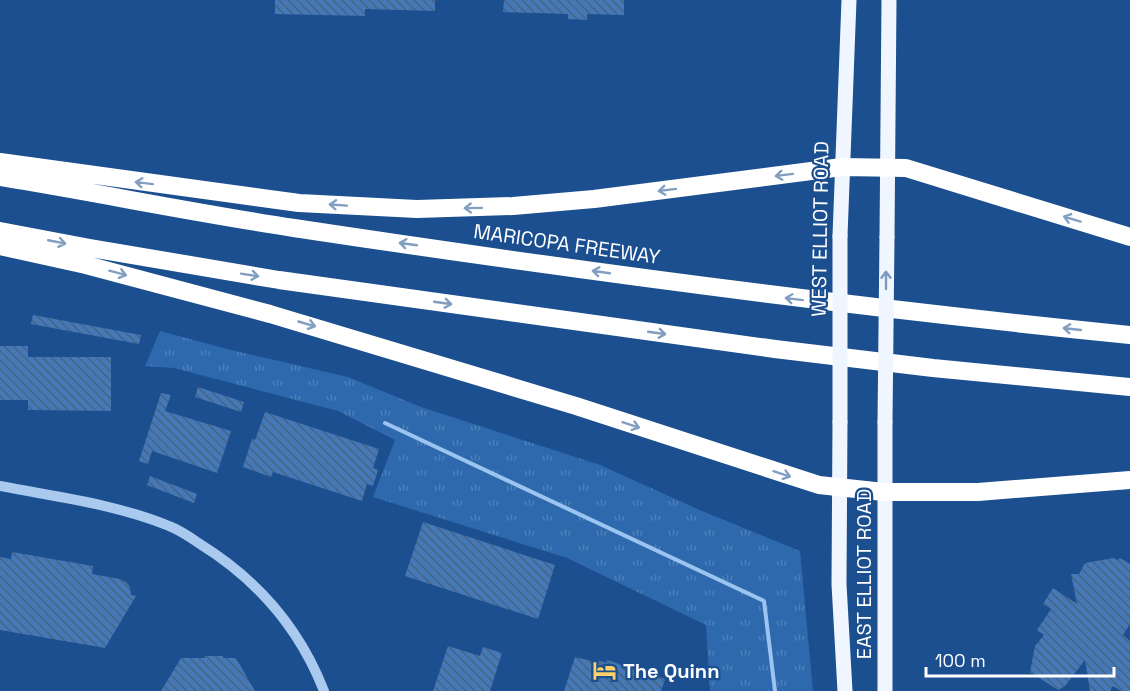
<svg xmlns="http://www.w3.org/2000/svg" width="1130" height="691" viewBox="0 0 1130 691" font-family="'Space Grotesk',sans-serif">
<defs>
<pattern id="grass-tufts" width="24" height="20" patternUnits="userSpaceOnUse" patternTransform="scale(1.5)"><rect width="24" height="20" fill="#2e69ad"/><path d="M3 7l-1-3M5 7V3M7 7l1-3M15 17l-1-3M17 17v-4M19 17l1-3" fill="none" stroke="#4d80b9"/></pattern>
<pattern id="building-back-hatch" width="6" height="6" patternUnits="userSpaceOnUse" patternTransform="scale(1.5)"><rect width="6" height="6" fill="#4478b7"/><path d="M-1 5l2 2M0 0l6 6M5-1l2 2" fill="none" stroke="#486282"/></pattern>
</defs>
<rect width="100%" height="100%" fill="#1b4f8f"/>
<path fill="url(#grass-tufts)" d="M160,331L235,351L348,377L421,407L600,465L702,511L800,551L813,691H710L706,625L567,558L373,497L395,440L338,411L174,368L145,366Z"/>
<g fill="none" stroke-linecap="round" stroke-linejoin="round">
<path stroke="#9cc4f0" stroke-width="4" d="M385,423L764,601L775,691"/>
</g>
<path fill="url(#building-back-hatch)" d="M275,0H435V11L365,9V16L275,14Z
M504,0H624V15L587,14V20L568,19V14L503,12Z
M33,315L141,335L139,344L31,324Z
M0,346H28V357H111V411L28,410V400H0Z
M198,387L244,402L241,412L195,397Z
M161,393L171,395L165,411L231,431L217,473L152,451L148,464L139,461Z
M265,412L379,449L373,468L378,470L373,486L367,484L362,501L273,472L271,477L243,467L252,439L255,440Z
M150,476L197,494L194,503L147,485Z
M423,522L555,565L538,619L405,576Z
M12,552L93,566L92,574L120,579L126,582L130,587L131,595L136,596L105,648L0,630V557L11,559Z
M1113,558L1118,560L1120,558L1130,564V624L1123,635L1130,641V691H1121L1113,686L1110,691H1090L1085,660L1065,686L1058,690L1030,672L1035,646L1044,635L1037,630L1051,609L1043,604L1053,588L1077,604L1071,574H1079L1085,563Z
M448,646L480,656L483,647L502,653L490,691H433Z
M205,656H223V658H236L255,691H161L181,658H205Z
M575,657L596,662L597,660L606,663L607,660L665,679L661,691H564Z"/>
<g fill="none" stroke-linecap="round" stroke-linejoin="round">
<path stroke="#a9c9ee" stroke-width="10" d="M0,486C56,497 116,504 169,526C180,530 190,537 200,544C258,580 299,627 324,691"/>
<path stroke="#f0f6ff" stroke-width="15" d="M840,236L849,0
M887,237L889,0
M840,422L839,584L845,691
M885,691V422"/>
<path stroke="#fff" stroke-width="18" d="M0,162L299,203L417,209L513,206L594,199L842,167L906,168L1130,237
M0,177C98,193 195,213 294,228C572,270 850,307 1130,335
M0,231L90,248L279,280L775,349L933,368L1130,387
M0,246L86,265L270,314L576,406L819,485L884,492H978L1130,480"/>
<path stroke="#f0f6ff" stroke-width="15" d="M840,422V236
M885,422L887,237"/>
</g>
<defs><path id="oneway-shaft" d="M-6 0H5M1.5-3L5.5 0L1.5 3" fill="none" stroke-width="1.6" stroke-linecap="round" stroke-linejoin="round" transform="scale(1.5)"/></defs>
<g stroke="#829ec1">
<use href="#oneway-shaft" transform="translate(784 175) rotate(173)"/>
<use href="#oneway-shaft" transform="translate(144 183) rotate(-173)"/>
<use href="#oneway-shaft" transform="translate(667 190) rotate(173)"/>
<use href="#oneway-shaft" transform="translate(338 205) rotate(-176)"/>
<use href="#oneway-shaft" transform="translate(473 208) rotate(179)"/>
<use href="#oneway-shaft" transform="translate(1072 219) rotate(-163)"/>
<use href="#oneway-shaft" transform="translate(57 242) rotate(11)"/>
<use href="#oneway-shaft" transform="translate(408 244) rotate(-172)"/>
<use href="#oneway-shaft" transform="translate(601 272) rotate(-172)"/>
<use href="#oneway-shaft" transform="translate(118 273) rotate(15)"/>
<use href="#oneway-shaft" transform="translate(250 275) rotate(9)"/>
<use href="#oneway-shaft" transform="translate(794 299) rotate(-173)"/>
<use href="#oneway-shaft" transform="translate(443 303) rotate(8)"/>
<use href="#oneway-shaft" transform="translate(307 324) rotate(16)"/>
<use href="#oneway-shaft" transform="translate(1072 329) rotate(-174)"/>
<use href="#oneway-shaft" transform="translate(657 333) rotate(8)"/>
<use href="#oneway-shaft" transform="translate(631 425) rotate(18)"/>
<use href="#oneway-shaft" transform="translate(782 474) rotate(18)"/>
</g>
<use stroke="#7b9ac1" href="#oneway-shaft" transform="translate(886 280) rotate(-90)"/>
<defs>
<symbol id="hotel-bare" viewBox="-9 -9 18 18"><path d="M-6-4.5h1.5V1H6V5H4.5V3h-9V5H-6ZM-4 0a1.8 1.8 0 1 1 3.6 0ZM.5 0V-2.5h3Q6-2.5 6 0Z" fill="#ffd166" stroke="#1b4f8f" stroke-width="2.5" paint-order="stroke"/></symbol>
</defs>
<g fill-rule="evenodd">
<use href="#hotel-bare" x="588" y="654" width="33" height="33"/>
</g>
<g text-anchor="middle" stroke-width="4.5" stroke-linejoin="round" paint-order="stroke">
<g font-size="20" fill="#fff" stroke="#1b4f8f">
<text transform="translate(820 229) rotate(-89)" y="7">WEST ELLIOT ROAD</text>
<text transform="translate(567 244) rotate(8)" y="7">MARICOPA FREEWAY</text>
<text transform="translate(864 574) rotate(-90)" y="7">EAST ELLIOT ROAD</text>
</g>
<g font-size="20" font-weight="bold" fill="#fff" stroke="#1b4f8f" text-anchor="start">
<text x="623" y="678">The Quinn</text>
</g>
</g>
<path d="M926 667v9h188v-9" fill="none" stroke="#ffffff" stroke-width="3"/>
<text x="935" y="667" font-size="18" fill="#ffffff" stroke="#1b4f8f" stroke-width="4.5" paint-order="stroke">100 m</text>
</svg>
